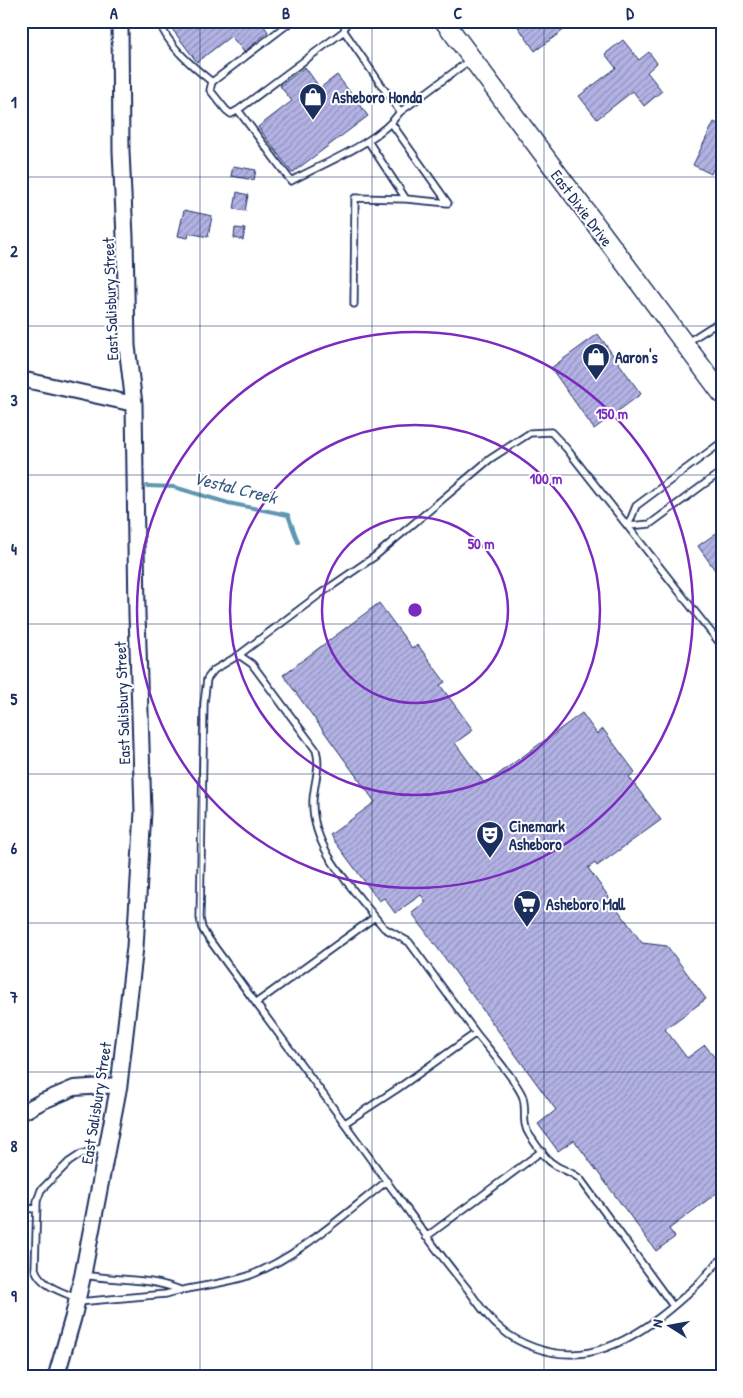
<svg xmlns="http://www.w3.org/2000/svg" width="743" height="1398" viewBox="0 0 743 1398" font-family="'Patrick Hand',sans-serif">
<defs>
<pattern id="building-hatch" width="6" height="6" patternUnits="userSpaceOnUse" patternTransform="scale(1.25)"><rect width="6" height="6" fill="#b3b2e4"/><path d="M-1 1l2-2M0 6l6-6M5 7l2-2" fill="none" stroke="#9191bc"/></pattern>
</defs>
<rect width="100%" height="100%" fill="#fff"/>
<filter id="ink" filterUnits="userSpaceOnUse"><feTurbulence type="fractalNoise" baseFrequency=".02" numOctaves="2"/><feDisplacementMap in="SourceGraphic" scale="10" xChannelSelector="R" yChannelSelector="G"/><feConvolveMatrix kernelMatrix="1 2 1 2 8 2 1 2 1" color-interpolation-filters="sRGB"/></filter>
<g filter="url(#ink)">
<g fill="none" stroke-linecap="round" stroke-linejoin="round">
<path stroke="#5e96b0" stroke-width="4" d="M147,486L174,487L228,503L288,515L298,542
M329,1377V1374"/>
</g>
<path fill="url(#building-hatch)" stroke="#1b2f5e" d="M166,21H261L268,32L244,52L231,36L197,62Z
M514,21H576L535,51Z
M623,40L639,60L649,52L657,63L647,72L662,91L644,106L633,91L597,119L579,96L616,68L605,54Z
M305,67L320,88L337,75L368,116L292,173L258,127L292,101L280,86Z
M714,122L722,126V151L711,174L693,165Z
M233,166L256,170L254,180L231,176Z
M237,192L248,195L245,211L234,209Z
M184,210L212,216L208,237L189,233L188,238L178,236Z
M235,228L245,229L243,240L234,238Z
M598,334L641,394L594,429L551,368Z
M722,529V580L698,546Z
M379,603L412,648L418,645L445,682L440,685L473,730L455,743L485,784L582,713L597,734L603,729L635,772L629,777L661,820L597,866L595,863L588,868L642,943L667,946L706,999L665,1029L687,1058L705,1045L722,1067V1189L669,1229L675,1237L656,1251L574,1140L558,1151L538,1124L556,1110L412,913L426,902L421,895L395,913L384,898L379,901L330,835L375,802L283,675Z
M138,1369L167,1377H136Z"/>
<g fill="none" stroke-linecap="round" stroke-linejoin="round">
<defs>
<path id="service" d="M159,21C168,46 192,66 212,82
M346,21L344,31L238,110L291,181C324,163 378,143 400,112
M344,31L400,112L470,60
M238,110L231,114L226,110L210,90L212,82L292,21
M368,141L406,199L448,203L392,124
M354,304L355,198L406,199
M686,343L722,320
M722,442L636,506L628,526L650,524L722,471
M722,646L566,448L551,432L530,433L490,459L374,557L320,594L239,655L214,670L207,679L204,703L200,918L202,928L206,935C266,1018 328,1099 387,1182C413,1217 438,1253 466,1287C477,1301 486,1317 500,1328C518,1344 548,1355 573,1354C621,1353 668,1313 701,1281C708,1273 714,1265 722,1259
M239,655L252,664L316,750C321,767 314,783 313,800C311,846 348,883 375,917L256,1003
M375,917L384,928L409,942L476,1033
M345,1123L397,1089L476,1033C490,1051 513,1076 522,1095C528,1109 520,1122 530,1136C537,1145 544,1159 555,1165C564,1171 573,1172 581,1180L673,1306
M21,1208L37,1209
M426,1237L542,1151
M84,1275C116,1281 150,1277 180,1290
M77,1298C62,1292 41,1286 35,1269L37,1201L41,1190L69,1162L81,1154L106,1147
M78,1302L166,1294C193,1286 221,1285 248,1276C297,1258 346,1213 387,1181"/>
<path id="tertiary" d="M21,379L134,404
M21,1113L41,1102L74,1088L119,1085"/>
<path id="secondary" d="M56,1377L73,1318L83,1274L119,1085L135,947L143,812L137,614L134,404L127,346L125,237L121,151L120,21"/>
<path id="primary" d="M444,21L722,394"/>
</defs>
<use href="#service" stroke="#1b2f5e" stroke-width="9"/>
<use href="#tertiary" stroke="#1b2f5e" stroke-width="18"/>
<use href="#secondary" stroke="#1b2f5e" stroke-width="19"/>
<use href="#primary" stroke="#1b2f5e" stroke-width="21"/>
<use href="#service" stroke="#fff" stroke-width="5.5"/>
<use href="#tertiary" stroke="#fff" stroke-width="14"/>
<use href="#secondary" stroke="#fff" stroke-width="15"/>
<use href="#primary" stroke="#fff" stroke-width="18"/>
</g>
</g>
<path fill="none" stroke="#1b2f5e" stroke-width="1" stroke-opacity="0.55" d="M200,21V1377M372,21V1377M544,21V1377M21,177H722M21,326H722M21,475H722M21,624H722M21,774H722M21,923H722M21,1072H722M21,1221H722"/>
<g fill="none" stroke="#7b2cbf" stroke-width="2.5">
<circle cx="415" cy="610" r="93"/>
<circle cx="415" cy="610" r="185"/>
<circle cx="415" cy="610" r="278"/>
</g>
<defs>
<symbol id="shop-pin" viewBox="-11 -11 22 30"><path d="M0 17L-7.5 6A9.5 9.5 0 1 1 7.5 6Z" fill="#1b2f5e" stroke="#fff"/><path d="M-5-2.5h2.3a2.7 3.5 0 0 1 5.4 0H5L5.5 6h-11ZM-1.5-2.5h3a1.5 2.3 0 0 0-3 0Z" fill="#fff"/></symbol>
<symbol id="theatre-pin" viewBox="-11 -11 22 30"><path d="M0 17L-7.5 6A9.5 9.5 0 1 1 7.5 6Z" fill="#1b2f5e" stroke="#fff"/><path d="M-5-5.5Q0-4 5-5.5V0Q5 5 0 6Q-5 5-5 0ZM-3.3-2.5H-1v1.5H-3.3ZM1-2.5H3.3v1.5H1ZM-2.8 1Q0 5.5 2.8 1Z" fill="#fff"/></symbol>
<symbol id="supermarket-pin" viewBox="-11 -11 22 30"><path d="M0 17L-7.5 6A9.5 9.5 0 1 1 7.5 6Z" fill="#1b2f5e" stroke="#fff"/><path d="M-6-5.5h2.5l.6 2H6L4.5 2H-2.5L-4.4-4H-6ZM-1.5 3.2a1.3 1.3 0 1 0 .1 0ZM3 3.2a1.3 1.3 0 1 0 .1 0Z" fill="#fff"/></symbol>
</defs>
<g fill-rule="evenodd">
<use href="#shop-pin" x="297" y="81" width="32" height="43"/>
<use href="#shop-pin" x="580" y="341" width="32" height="43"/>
<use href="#theatre-pin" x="474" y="819" width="32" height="43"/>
<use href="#supermarket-pin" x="511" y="888" width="32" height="43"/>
</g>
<g text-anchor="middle" stroke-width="4" stroke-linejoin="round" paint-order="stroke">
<g font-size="16" font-weight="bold" fill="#1b2f5e" stroke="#fff" text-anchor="start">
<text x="332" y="103">Asheboro Honda</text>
<text x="615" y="363">Aaron's</text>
<text x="509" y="832">Cinemark<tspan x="509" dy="18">Asheboro</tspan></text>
<text x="546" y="910">Asheboro Mall</text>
</g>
<g font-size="16" fill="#1b2f5e" stroke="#fff">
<text transform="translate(582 208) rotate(53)" y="6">East Dixie Drive</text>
<text transform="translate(110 299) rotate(-92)" y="6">East Salisbury Street</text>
<text transform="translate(122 703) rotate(-92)" y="6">East Salisbury Street</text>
<text transform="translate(96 1103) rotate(-81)" y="6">East Salisbury Street</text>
</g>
<g font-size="18" font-style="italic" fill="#375a80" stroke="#fff">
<text transform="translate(235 488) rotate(14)" y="6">Vestal Creek</text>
</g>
</g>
<circle cx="415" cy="610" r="8" fill="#7b2cbf" stroke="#fff" stroke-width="2.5"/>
<g font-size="15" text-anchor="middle" font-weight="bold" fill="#7b2cbf" stroke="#fff" stroke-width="4" stroke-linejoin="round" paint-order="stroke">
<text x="612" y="419">150 m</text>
<text x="546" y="484">100 m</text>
<text x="481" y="549">50 m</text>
</g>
<rect width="743" height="1398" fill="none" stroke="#fff" stroke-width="55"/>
<g transform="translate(670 1326) rotate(281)" stroke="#ffffff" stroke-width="4" paint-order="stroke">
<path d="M0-4L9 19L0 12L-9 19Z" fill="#1b2f5e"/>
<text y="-8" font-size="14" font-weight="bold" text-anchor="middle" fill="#1b2f5e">N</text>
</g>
<rect x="28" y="28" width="688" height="1342" fill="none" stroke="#1b2f5e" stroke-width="2"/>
<g font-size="16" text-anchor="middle" font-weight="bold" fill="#1b2f5e">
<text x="114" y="19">A</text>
<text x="286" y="19">B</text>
<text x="458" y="19">C</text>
<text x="630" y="19">D</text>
<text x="14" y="108">1</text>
<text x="14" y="257">2</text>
<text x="14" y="406">3</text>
<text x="14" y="555">4</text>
<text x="14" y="705">5</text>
<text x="14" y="854">6</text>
<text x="14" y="1003">7</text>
<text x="14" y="1152">8</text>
<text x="14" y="1302">9</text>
</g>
</svg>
